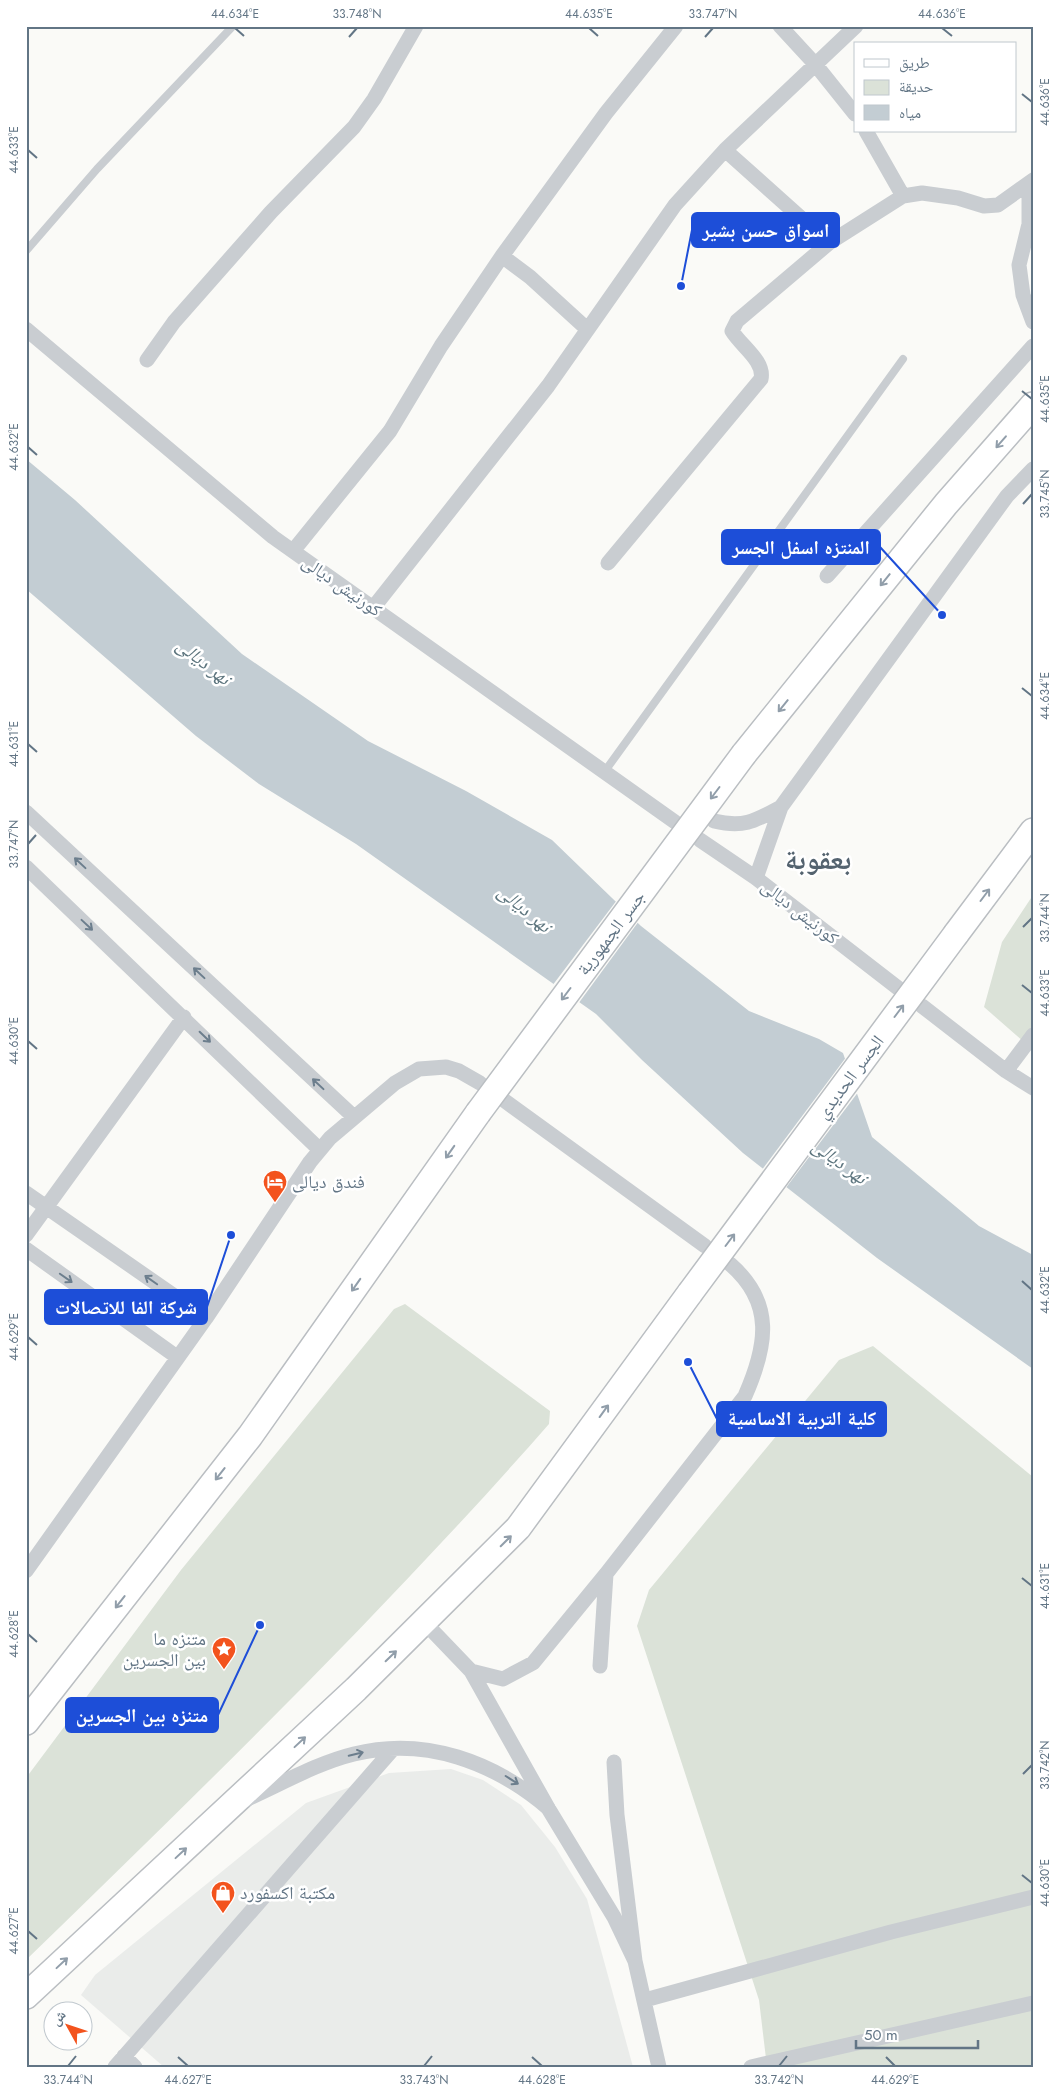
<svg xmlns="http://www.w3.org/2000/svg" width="1059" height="2093" viewBox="0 0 1059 2093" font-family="Jost,'Noto Naskh Arabic',sans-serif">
<rect width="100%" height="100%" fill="#fafaf7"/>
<path fill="#eaecea" d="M451,1769L483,1780L521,1805L555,1847L587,1899L633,2067H164L81,1995L95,1975L306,1803L389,1773Z"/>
<path fill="#dbe2d8" d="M1033,895V1050L984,1007L1002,942Z
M405,1304L550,1411L549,1424C384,1612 205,1786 26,1960V1778L181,1570L394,1309Z
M873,1346L1033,1477V2067H767L759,2000L637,1626L649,1590L839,1360Z"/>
<path fill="#c3cdd3" d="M26,459L75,500L242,654L368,741L466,791L552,840L641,926L749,1011L819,1039L843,1053L872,1137L979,1226L1033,1255V1369L877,1258L743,1153L642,1060L596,1014L356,844L259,784L196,736L26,589Z"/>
<path fill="#fafaf7" d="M617,900L639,921L578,1004L552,986Z
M847,1056L859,1091L785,1189L761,1171Z"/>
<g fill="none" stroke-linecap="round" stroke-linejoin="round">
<defs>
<path id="primary" d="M744,754L946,504L1033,405
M956,934L1033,831
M26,1722L250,1436L478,1113
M26,1996L356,1689L518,1528L690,1293"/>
</defs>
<use href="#primary" stroke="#babec2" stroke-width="28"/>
<path stroke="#c9cdd1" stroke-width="8" d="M26,251L97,169L233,26
M605,771L903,359"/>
<path stroke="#c9cdd1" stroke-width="15" d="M780,26L815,64L855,114
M866,131L903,196
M725,150L829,243
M1029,183V224L1019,265L1023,295L1033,322
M502,256L530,277L587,329
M26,329L273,537L675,822
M147,360L174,322L271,212L354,127L374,99L416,26
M293,551L390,431L441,346L502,256L606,113L676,26
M608,563L761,379C765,361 741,346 732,331L737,321L829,243L903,196L922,193L958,198L984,206L998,205L1033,180
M827,576L1033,346
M373,608L548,386L675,205L725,150L856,26
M26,812L354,1117
M714,821C744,828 755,821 781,807
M700,840L756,878L898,988
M26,867L320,1150
M756,878L781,807L1007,496L1033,469
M922,1006L1006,1071L1033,1088
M1006,1071L1033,1035
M505,1101L705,1246
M26,1193L206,1318
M26,1235L184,1017
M26,1249L177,1357
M26,1571L206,1318L310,1162L330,1138L395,1083L419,1069L446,1067L459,1071L480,1083
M425,1623L471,1671L503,1679L533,1663L606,1574L745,1396C767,1346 775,1303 730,1264
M600,1666L606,1574
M471,1671L548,1808L614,1917L635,1961
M614,1762L617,1815L635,1961L659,2067
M245,1800C281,1784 317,1763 354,1754C425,1736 494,1762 548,1808
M645,2000L891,1932L1033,1897
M124,2056L135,2067
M115,2067L393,1749
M751,2067L1033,2003"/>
<use href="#primary" stroke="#fff" stroke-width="25"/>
<defs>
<path id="primary-bridge" d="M478,1113L744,754
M690,1293L956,934"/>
</defs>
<use href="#primary-bridge" stroke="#babec2" stroke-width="28" stroke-linecap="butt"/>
<use href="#primary-bridge" stroke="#fff" stroke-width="25"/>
</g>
<defs><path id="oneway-shaft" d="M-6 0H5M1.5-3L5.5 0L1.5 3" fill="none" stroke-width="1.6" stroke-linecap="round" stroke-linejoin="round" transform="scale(1.25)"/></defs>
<g stroke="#919eaa">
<use href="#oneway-shaft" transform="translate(1001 442) rotate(131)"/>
<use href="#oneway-shaft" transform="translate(885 580) rotate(129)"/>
<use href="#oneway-shaft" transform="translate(783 706) rotate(129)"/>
<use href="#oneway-shaft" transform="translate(715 793) rotate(127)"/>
<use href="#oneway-shaft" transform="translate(985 895) rotate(-53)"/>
<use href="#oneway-shaft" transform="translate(566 994) rotate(127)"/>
<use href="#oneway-shaft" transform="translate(899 1011) rotate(-53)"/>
<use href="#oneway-shaft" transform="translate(450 1152) rotate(125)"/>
<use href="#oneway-shaft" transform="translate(730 1240) rotate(-53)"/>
<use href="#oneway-shaft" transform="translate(356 1285) rotate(125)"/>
<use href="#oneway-shaft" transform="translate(604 1411) rotate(-54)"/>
<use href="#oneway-shaft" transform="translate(220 1474) rotate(128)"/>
<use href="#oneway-shaft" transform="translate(506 1541) rotate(-45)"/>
<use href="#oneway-shaft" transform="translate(120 1602) rotate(128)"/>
<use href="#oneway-shaft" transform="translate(391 1656) rotate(-44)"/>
<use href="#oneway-shaft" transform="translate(300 1742) rotate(-43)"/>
<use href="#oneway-shaft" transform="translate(181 1853) rotate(-43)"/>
<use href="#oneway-shaft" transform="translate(62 1963) rotate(-43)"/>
</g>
<g stroke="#6c7e8d">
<use href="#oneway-shaft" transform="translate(80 863) rotate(-137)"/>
<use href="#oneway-shaft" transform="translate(87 925) rotate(43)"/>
<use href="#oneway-shaft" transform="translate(199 973) rotate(-137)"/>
<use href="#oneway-shaft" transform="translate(205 1037) rotate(44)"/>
<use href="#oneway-shaft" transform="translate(318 1084) rotate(-137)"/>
<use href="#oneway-shaft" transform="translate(66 1278) rotate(35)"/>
<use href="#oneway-shaft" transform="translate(151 1280) rotate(-145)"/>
<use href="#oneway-shaft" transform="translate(356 1754) rotate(-13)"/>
<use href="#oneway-shaft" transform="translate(512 1780) rotate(32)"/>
</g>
<path fill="none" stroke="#627585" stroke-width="2" d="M235,28L244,36M589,28L598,36M942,28L952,36M349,37L357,28M705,37L713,28M1022,94L1032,102M28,150L37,158M1022,391L1032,399M28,447L37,455M1023,504L1032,494M1022,688L1032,696M28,744L37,752M28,844L36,835M1023,927L1032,918M1022,985L1032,993M28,1041L37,1049M1022,1281L1032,1290M28,1337L37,1345M1022,1578L1032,1586M28,1634L37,1642M1023,1774L1032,1765M1022,1875L1032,1883M28,1931L37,1939M178,2057L188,2066M532,2057L542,2066M886,2057L895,2066M68,2066L76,2056M424,2066L432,2056M779,2066L787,2056"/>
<defs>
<symbol id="hotel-pin" viewBox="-11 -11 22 30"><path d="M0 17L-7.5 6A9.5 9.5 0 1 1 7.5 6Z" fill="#f3531d" stroke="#fff"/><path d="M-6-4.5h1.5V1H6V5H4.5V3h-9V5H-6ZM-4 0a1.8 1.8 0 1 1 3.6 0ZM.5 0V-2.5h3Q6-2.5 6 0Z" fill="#fff"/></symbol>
<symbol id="sight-pin" viewBox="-11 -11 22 30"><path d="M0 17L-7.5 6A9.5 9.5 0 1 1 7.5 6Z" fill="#f3531d" stroke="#fff"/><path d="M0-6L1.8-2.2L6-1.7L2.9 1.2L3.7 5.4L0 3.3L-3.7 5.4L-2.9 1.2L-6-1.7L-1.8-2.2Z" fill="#fff"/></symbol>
<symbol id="shop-pin" viewBox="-11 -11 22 30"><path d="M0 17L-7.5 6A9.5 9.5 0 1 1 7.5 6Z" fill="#f3531d" stroke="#fff"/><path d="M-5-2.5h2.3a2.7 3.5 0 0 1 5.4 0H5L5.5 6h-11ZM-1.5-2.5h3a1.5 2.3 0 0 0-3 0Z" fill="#fff"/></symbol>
</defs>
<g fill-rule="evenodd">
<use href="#hotel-pin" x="261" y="1168" width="28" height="38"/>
<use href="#sight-pin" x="210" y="1635" width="28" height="38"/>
<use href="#shop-pin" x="209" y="1879" width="28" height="38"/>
</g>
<g text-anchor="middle" stroke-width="5" stroke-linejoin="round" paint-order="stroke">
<g font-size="18" fill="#627585" stroke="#fff">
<text transform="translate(342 586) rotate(35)" y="6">كورنيش ديالى</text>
<text transform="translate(800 912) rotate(38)" y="6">كورنيش ديالى</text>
<text transform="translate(611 933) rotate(-53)" y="6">جسر الجمهورية</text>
<text transform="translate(850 1077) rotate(-53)" y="6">الجسر الحديدي</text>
</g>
<g font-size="18" fill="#627585" stroke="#fff" text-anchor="start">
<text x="292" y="1188">فندق ديالى</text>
<text x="206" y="1645" text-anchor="end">متنزه ما<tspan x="206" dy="21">بين الجسرين</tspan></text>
<text x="240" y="1899">مكتبة اكسفورد</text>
</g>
<g font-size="19" font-style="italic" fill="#5d757e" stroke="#fff">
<text transform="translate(204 661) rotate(38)" y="7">نهر ديالى</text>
<text transform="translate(525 908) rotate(40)" y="7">نهر ديالى</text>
<text transform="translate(840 1161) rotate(36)" y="7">نهر ديالى</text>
</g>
<g font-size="28" font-weight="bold" fill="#54636f" stroke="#fff">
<text x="818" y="869">بعقوبة</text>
</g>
</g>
<path fill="none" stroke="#1d4ed8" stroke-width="2" d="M681 286L692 230M942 615L880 547M231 1235L207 1307M688 1362L717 1419M260 1625L218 1715"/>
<g fill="#1d4ed8" stroke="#fff" stroke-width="2">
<circle cx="681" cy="286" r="5"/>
<circle cx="942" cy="615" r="5"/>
<circle cx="231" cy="1235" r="5"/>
<circle cx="688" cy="1362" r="5"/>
<circle cx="260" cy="1625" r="5"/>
</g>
<g fill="#1d4ed8" stroke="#1d4ed8" stroke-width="2">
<rect x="692" y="213" width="147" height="34" rx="5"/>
<rect x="722" y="530" width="158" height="34" rx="5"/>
<rect x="45" y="1290" width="162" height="34" rx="5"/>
<rect x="717" y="1402" width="169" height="34" rx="5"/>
<rect x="66" y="1698" width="152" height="34" rx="5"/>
</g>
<g font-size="19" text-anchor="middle" font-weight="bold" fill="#fff">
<text x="766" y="237">اسواق حسن بشير</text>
<text x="801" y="554">المنتزه اسفل الجسر</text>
<text x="126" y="1314">شركة الفا للاتصالات</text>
<text x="802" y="1425">كلية التربية الاساسية</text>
<text x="142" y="1722">متنزه بين الجسرين</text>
</g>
<rect width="1059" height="2093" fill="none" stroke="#ffffff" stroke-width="55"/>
<rect x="854" y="42" width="162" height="90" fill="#ffffff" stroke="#c0c8ce"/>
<rect x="864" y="59" width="25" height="8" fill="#ffffff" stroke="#c0c8ce"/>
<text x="899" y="68" font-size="15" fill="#627585">طريق</text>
<rect x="864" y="80" width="25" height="15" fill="#dbe2d8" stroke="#c0c8ce"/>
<text x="899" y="92" font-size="15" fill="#627585">حديقة</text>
<rect x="864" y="105" width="25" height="15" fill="#c3cdd3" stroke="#c0c8ce"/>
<text x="899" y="118" font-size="15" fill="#627585">مياه</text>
<g transform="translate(68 2026) rotate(310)"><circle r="24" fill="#ffffff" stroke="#c0c8ce"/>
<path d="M0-4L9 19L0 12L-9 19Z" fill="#f3531d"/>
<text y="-8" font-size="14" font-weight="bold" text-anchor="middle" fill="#627585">ش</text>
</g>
<path d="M856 2040v8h122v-8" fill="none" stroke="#627585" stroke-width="2.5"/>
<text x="864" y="2040" font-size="15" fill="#627585" stroke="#ffffff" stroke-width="4" paint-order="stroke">50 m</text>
<rect x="28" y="28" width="1004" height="2038" fill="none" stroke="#627585" stroke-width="2"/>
<g font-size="12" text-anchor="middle" fill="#627585">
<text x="235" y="18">44.634°E</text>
<text x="357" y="18">33.748°N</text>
<text x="589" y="18">44.635°E</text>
<text x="713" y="18">33.747°N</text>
<text x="942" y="18">44.636°E</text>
<text transform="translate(1045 102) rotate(-90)" y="4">44.636°E</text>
<text transform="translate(14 150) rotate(-90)" y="4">44.633°E</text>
<text transform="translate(1045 399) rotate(-90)" y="4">44.635°E</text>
<text transform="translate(14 447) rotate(-90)" y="4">44.632°E</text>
<text transform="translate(1045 494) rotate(-90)" y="4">33.745°N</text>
<text transform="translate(1045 696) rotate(-90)" y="4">44.634°E</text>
<text transform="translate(14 744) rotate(-90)" y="4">44.631°E</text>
<text transform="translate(14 844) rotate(-90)" y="4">33.747°N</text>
<text transform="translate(1045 918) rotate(-90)" y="4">33.744°N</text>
<text transform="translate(1045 993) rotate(-90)" y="4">44.633°E</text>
<text transform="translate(14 1041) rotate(-90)" y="4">44.630°E</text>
<text transform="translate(1045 1290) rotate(-90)" y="4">44.632°E</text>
<text transform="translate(14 1337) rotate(-90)" y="4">44.629°E</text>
<text transform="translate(1045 1586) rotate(-90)" y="4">44.631°E</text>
<text transform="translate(14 1634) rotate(-90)" y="4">44.628°E</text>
<text transform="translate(1045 1765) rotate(-90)" y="4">33.742°N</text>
<text transform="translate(1045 1883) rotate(-90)" y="4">44.630°E</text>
<text transform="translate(14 1931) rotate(-90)" y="4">44.627°E</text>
<text x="68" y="2084">33.744°N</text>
<text x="188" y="2084">44.627°E</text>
<text x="424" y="2084">33.743°N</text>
<text x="542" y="2084">44.628°E</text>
<text x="779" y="2084">33.742°N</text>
<text x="895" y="2084">44.629°E</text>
</g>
</svg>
